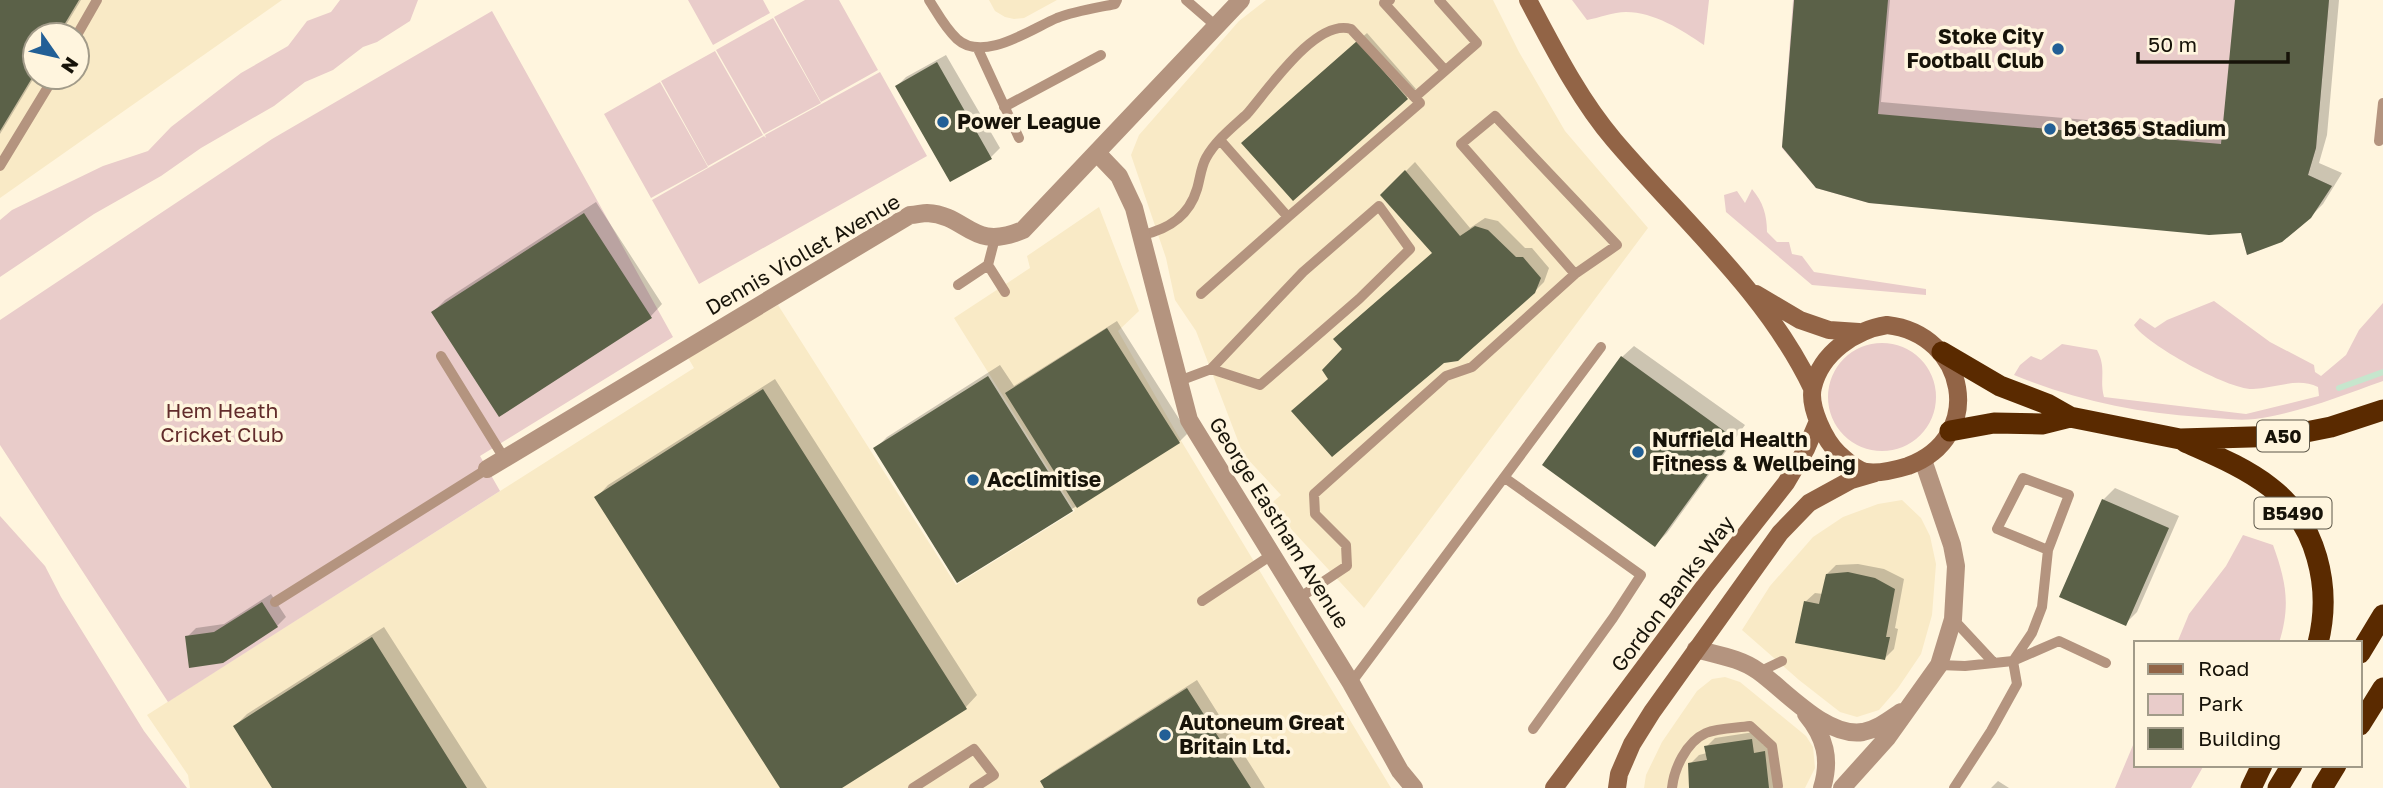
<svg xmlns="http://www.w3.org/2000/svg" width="2383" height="788" viewBox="0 0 2383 788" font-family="'Golos Text',sans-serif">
<rect width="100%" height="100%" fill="#fff5de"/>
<path fill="#f9eac6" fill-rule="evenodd" d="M0,0H282L0,198ZM35,35H77V77H35Z
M989,0H1057L1024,18L1014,19L1005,17L995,11Z
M1266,0H1493L1519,52L1565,131L1648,228L1364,608L1269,505L1281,495L1243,454L1196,331L1175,300L1166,258L1131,155L1139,135L1239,21Z
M1099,207L1139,311L1118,331L1183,444L1391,788H190L188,775L147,715L694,368L687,356L778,305L956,585L1075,511L954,318L1030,268L1027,256Z
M1902,500L1921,518L1930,536L1936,564L1932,615L1921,654L1898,688L1879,710L1857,717L1840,712L1799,680L1742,630L1770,586L1813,537L1843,517L1878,504Z
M1725,677L1740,682L1806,736L1813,747L1815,768L1805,788H1644L1646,775L1662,742L1697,691L1712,679Z"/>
<path fill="#e9ccca" d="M340,0H418L410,21L377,42L363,47L333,70L305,82L274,106L201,148L161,176L94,214L0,277V220L12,210L103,166L148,151L171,127L241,73L288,46L307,21L331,12Z
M688,0H763L770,13L713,45Z
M805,0H839L878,70L821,102L774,17Z
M1572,0H1709L1704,45C1682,30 1654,12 1626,12C1613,12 1599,18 1587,20Z
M1793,0H2329L2316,148L2308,175L2332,186C2305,228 2294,237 2247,255L2241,233L1869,203L1816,188L1782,148Z
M492,11L673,337L480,456L500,491L168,702L0,445V320L272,139Z
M773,18L821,103L764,134L716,50Z
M715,51L763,135L708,166L661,81Z
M880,72L927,156L699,284L652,200L764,136L766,138L765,135Z
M660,82L708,167L651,198L604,114Z
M1752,189C1763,202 1767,215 1767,232L1777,242H1789L1792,254L1802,256L1814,272L1926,289V295L1812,285L1726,212L1724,195L1737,191L1745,203Z
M2214,301L2270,342L2314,365L2315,372L2321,376L2346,355L2359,330L2383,303V381C2341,396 2299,413 2255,419C2236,421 2220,418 2201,417C2136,413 2074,400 2014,375L2020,365L2031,356L2041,360L2062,344L2097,350C2107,369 2099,379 2104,397L2246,414L2319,396L2318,387C2298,377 2275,388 2253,389C2229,390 2147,345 2134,325L2140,318L2155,328L2167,320Z
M1828 397a54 54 0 1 1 108 0a54 54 0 1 1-108 0Z
M0,516L45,566L61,597L144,731L187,788H0Z
M2243,535L2273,545C2286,581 2291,605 2279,643H2177L2189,614L2226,566Z
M2136,738V765H2204L2191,788H2115Z"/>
<path fill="#0003" d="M0,0H81L60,35H35V76L0,134Z
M1796,0H1890L1881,102L2224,132L2237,0H2339L2327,135L2319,163L2342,173L2323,204L2310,217L2242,231L1870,201Z
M1367,33L1416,89L1293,199L1252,134Z
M946,55L1000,148L991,157L897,86L906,77Z
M1415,162L1470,228L1485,218L1498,221L1525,248H1532L1549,268L1544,282L1534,292L1329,379L1434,252L1382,195Z
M596,202L662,304L651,316L433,312L445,300Z
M1117,321L1188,433L1179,442L1072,509L876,448L887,437L1000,365L1014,386Z
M1634,346L1745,425L1667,533L1655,545L1622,357Z
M775,379L977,695L966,707L838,788H782L597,497L608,485Z
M2115,488L2179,516L2137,612L2125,624L2103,500Z
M1858,564L1884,569L1904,579L1895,628L1898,629L1894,649L1885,658L1805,602L1815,593L1823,594L1827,574L1836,565Z
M271,594L286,617L277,626L187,637L196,628L224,624Z
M384,627L487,788H275L235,726L247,714Z
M1197,680L1265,788H1046L1042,782L1051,773Z
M1761,731L1763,745L1773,743L1778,788H1691L1690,764L1699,755L1707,753L1706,747L1715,738Z
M1998,781L2009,788H1991Z"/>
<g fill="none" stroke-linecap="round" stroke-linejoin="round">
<path stroke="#c6e6cd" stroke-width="6" d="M2339,388L2383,372"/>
</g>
<path fill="#5b6148" d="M0,0H79L58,35H35V73L0,131Z
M1794,0H1888L1878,114L2221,144L2235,0H2329L2316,148L2308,175L2332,186L2311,218L2282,242L2247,255L2241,233L2209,235L1869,203L1816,188L1782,147Z
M1357,41L1408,99L1293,201L1241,143Z
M937,62L992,159L950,182L895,86Z
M1405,170L1460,236L1475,226L1488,230L1516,257H1523L1541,278L1535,293L1458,361L1444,363L1332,457L1291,411L1328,379L1322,370L1342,349L1333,339L1432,253L1380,195Z
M584,213L652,318L499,417L431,312Z
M1107,328L1180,443L1077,508L1005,393Z
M1621,356L1734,438L1655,547L1542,465Z
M988,376L1073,511L957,583L873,448Z
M763,389L967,709L842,788H780L594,497Z
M2102,499L2169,528L2126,626L2059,597Z
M1848,572L1875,578L1895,589L1886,637H1890L1885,660L1795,643L1804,601L1819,604L1826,574Z
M262,602L278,627L223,663L189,668L185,636L214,632Z
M372,637L467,788H272L233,726Z
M1187,688L1251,788H1044L1040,781Z
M1752,739L1754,753L1765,751L1769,788H1689L1688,763L1707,760L1704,746Z"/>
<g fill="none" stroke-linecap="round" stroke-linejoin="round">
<path stroke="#b4947f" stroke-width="10" d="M929,0C938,14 945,28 957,39C983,63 1031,29 1057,18C1075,11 1096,8 1115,4L1117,0
M1186,0L1216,26
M1390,0L1384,3L1445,70
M77,35L97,0
M978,49L1019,138
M1415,97L1477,43L1439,0
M1004,107L1101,55
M2379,141L2383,103
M0,166L54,77
M1142,235C1169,229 1189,216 1197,189C1200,179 1201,167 1206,158C1216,140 1233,127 1247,114C1268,90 1316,18 1351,29L1420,103L1288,217L1220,140
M995,238L988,265L1005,292
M958,285L988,265
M1201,294L1288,217
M441,356L504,458
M1179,381L1211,369L1303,272L1379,206L1410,249L1359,299L1260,385L1211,369
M1505,478L1641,575L1613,618L1533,729
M1299,598L1347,566L1346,545L1315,514L1314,494L1446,376L1472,367L1575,274L1617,245L1495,116L1461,144L1575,274
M1202,601L1273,554
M275,602L487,469
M1953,619L1994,663
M1939,665L1965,666L2013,661L2059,641L2106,663
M1759,672L1782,661
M1351,683L1601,347
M913,788L974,749L994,775L974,788
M1672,788C1674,769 1686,742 1706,733C1718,728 1737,728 1750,726L1772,746L1778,786
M1954,788L1991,731L2017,684L2013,661L2032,633L2042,607L2048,550L2069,495L2023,478L1997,529L2048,550"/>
<path stroke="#b4947f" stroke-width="18" d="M1097,153L1119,176L1134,208L1189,420L1351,683L1400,771L1414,788
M487,469L910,215C916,215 922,213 927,213C968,215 971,252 1023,230L1241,0
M1696,649C1717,655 1740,658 1758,671C1785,690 1826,738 1863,732C1878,729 1889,720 1901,712
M1806,714C1825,737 1831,759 1822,788
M1842,788L1887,738L1939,665L1953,619L1956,566L1952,545L1923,460"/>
<path stroke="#926446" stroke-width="18" d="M1528,0C1553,47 1579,99 1614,140C1682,220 1766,292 1812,388
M1756,294L1800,320L1829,330L1859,332
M1887,325C1967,334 1987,437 1908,466C1895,470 1880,474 1866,472C1855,470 1847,461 1839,454C1825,441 1808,406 1813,387C1821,353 1855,330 1887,325Z
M1554,788L1704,587L1786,483L1806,449L1818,421
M1617,788L1619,774L1632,744L1652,712L1780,533L1809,503L1851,480L1875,473"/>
<path stroke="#5a2a00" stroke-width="21" d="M1942,352L2000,386L2047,404L2070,417L2180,439L2286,436L2331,427L2383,410
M1950,431L1994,423L2042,424L2070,417
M2185,442C2214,455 2244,467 2270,487C2317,523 2332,587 2318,643
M2360,653L2383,615
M2360,725L2383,688
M2251,788L2262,765
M2278,788L2292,765
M2322,788L2336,765"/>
</g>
<g fill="#225f96" stroke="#fff5de" stroke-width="2.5">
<circle cx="2058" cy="49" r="7"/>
<circle cx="943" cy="122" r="7"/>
<circle cx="2050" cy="129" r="7"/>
<circle cx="1638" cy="452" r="7"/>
<circle cx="973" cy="480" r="7"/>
<circle cx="1165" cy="735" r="7"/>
</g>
<g text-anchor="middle" stroke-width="7" stroke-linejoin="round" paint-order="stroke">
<g fill="#fff5de" stroke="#5d5749" stroke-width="2">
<rect x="2257" y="420.5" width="52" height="31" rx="5"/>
<rect x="2254.5" y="497.5" width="77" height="31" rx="5"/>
</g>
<g font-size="19" font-weight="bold" fill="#171309">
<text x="2283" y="443">A50</text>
<text x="2293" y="520">B5490</text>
</g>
<g font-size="21" font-weight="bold" fill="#171309" stroke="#fff5de" text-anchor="start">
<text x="2044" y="44" text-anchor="end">Stoke City<tspan x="2044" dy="24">Football Club</tspan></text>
<text x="957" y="129">Power League</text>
<text x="2064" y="136">bet365 Stadium</text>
<text x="1652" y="447">Nuffield Health<tspan x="1652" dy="24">Fitness &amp; Wellbeing</tspan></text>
<text x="987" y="487">Acclimitise</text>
<text x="1179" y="730">Autoneum Great<tspan x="1179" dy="24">Britain Ltd.</tspan></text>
</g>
<g font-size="21" fill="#171309" stroke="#fff5de">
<text transform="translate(803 255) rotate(-30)" y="7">Dennis Viollet Avenue</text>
<text transform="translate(1279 523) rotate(58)" y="7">George Eastham Avenue</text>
<text transform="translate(1673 594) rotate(-53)" y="7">Gordon Banks Way</text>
</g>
<g font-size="21" fill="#622c2b" stroke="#fff5de">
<text x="222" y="418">Hem Heath<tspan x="222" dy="24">Cricket Club</tspan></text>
</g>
</g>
<rect x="2134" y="641" width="228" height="126" fill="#fff5de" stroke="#a29b89" stroke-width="2"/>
<rect x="2148" y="664" width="35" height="10" fill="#926446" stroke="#a29b89" stroke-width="2"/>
<text x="2198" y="676" font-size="21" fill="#171309">Road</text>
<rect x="2148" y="694" width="35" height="21" fill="#e9ccca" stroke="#a29b89" stroke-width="2"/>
<text x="2198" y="711" font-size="21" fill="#171309">Park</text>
<rect x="2148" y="728" width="35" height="21" fill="#5b6148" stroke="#a29b89" stroke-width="2"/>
<text x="2198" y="746" font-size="21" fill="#171309">Building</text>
<g transform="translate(56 56) rotate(124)"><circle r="33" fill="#fff5de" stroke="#a29b89" stroke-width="2"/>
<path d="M0-5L12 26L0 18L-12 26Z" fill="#225f96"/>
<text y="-10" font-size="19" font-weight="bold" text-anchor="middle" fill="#171309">N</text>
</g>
<path d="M2138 52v10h150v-10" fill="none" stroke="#171309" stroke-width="3.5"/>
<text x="2148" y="52" font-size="21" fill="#171309" stroke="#fff5de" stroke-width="5" paint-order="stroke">50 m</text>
</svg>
